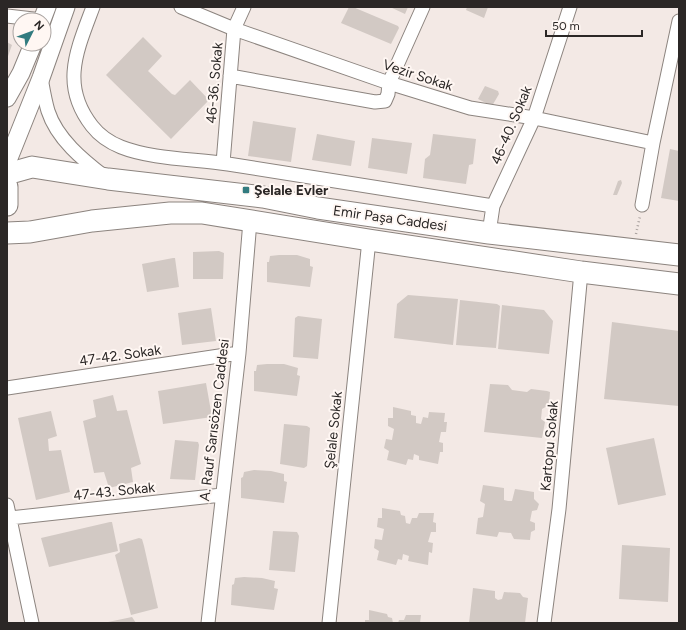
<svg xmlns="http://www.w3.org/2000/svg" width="686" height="630" viewBox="0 0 686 630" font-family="Figtree,sans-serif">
<rect width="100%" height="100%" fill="#f3e9e5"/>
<path fill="#d2c9c4" d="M349,7H353L398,26L399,28L391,44L341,23Z
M390,7H408L405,14Z
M467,7H488L484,18L466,10Z
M143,37L162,56L148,71L172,94L175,95L190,80L209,100L171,139L106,75Z
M7,42L12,45L7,59Z
M485,86L498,91L499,94L492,106L478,99Z
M253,121L296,128L291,162L248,156Z
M317,134L355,141L351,166L312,160Z
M433,134L476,139L473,164L469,165L466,184L423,178L425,159L430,155Z
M372,138L412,143L407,174L368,168Z
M670,149L679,151V201L661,198Z
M621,180L622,183L617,195H613L618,181Z
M219,251L224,253L223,279H193V252Z
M279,255H297L310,259V266L313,267L310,287L267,282V262H269L270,256Z
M173,258H175L179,287L147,292L142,264Z
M408,295L458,299L453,345L394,338L397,304Z
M460,300L497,304L500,306L496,348L456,345Z
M502,305L544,310L553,321L549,354L498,349Z
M211,308L216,341L182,345L178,313Z
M298,316L322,319L318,359L293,357L295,318Z
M612,322L679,331V406L604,399Z
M267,364H284L298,368L297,375L300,376L297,396L254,391V371H256L257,365Z
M206,383L212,417L163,424L158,391Z
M490,384L508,385L512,390L527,392L531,389L547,391L550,392L549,405L542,409L541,419L545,422L542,438L484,432Z
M113,395L117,411L127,410L141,464L131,468L133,482L109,488L104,472L94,473L83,421L96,417L93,400Z
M393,407L411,411V415L416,416V423L421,424L423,417L428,418L429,412L445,413L444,422H447L446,432H441L439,442L443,443V452H440L438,464L419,460V456L414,454L413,460L408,459L406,465L387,460L389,451L384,448L386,439L392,440L394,429L388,426V418H393Z
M51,411L57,436L48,439L49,451L61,450L70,492L36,500L18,418Z
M284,424L307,426L310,428L307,466L304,468L280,464Z
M654,438L666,495L618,505L606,448Z
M175,440L198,442L199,445L195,480L170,479Z
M254,470L271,471L284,474V481L287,482L284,503L241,498V478L243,477L244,472Z
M483,485L504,488V500L508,501H512L515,489L534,492V499L539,504L537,510L532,511L530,521L535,523V530L531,532L530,540L514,539L511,533L499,532L497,537L476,534L478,518L483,517L485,504L480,501Z
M382,508L400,511L401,515L405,516L406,523L410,524L412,518H417L419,513H434L433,522L436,523V532H431L428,542L433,543L432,553L429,552L428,565L408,561L409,556L403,554L402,560L398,559L396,565L377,560L379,551L374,548L375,539L382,540L384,529L377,527L378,518H382Z
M110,522H112L118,551L49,567L41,538Z
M273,531L297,532L299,536L295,572L269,570Z
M139,538L142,539L144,546L158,608L131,615L115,555L120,552L119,544Z
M622,545L670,548L668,602L619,599Z
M244,577L262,578L275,581L274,588L278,589L274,610L231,605L232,585L234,584L235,578Z
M473,588L495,591V598L498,600L502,599L504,592L520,593L523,597L528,598L525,623H469Z
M369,610L387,614L388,617L392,618L393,623H365V620H369Z
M406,615H421L420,623H398L399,620H404Z
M132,617L136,623H108V622Z"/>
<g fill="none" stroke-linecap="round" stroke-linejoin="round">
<defs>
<path id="minor" d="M93,7C77,50 60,85 92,126C99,135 111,143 121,147C151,159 195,159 228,164C317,178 405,192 493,206
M181,7L234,29L389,83L470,108L534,118L653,143
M7,16L42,20
M230,76L375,102L385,101L388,94L389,83L423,7
M41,78C43,89 45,101 48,111C57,139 83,160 105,177
M223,163L234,29L244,7
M642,205L653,143L679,21
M489,233L493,206L534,118L570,7
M7,388L239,353
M7,505L32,623
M10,518L222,495
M208,623L239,353L250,221
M329,623L369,240
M544,623L559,509L581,272"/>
<path id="tertiary" d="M42,20L47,7
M7,98L21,73L33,44
M7,163L41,78L66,7"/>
<path id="primary" d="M7,174L32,167L108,179L263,197L318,208L489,233L679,255
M7,187V205
M7,233L30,232L92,221L170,213H202L369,240L581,272L679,284"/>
</defs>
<use href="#minor" stroke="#8c847f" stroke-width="15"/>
<use href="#tertiary" stroke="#8c847f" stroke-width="19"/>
<use href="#primary" stroke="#8c847f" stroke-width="23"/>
<path stroke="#a8a09d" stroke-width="2.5" stroke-dasharray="1 3" stroke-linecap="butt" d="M636,234L640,216"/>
<use href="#minor" stroke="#fff" stroke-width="13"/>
<use href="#tertiary" stroke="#fff" stroke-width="17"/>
<use href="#primary" stroke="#fff" stroke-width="21"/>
</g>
<rect fill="#327b7f" stroke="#fff7f3" stroke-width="1.5" x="242" y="186" width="8" height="8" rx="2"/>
<g text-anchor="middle" stroke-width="4" stroke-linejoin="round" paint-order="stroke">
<g font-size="14" fill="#2b2726" stroke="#fff7f3">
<text transform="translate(418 75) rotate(18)" y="5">Vezir Sokak</text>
<text transform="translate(214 83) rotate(-85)" y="5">46-36. Sokak</text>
<text transform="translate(511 125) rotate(-67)" y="5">46-40. Sokak</text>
<text transform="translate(390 218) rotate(8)" y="5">Emir Paşa Caddesi</text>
<text transform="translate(120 355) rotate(-8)" y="5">47-42. Sokak</text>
<text transform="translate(214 420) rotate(-83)" y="5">A. Rauf Sarısözen Caddesi</text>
<text transform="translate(333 430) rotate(-84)" y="5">Şelale Sokak</text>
<text transform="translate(549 446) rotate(-85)" y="5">Kartopu Sokak</text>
<text transform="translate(114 491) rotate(-6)" y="5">47-43. Sokak</text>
</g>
<g font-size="14" font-weight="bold" fill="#2b2726" stroke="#fff7f3" text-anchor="start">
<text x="254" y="195">Şelale Evler</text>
</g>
</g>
<rect width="686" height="630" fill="none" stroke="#2b2726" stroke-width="16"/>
<g transform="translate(32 32) rotate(48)"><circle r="19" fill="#fff7f3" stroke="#aaa4a1"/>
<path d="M0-3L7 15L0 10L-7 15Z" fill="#327b7f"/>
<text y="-6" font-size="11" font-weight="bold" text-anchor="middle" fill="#2b2726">N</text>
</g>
<path d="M546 30v6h96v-6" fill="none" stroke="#2b2726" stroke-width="2"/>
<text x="552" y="30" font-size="12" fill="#2b2726" stroke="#fff7f3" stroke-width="3" paint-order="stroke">50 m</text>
</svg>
